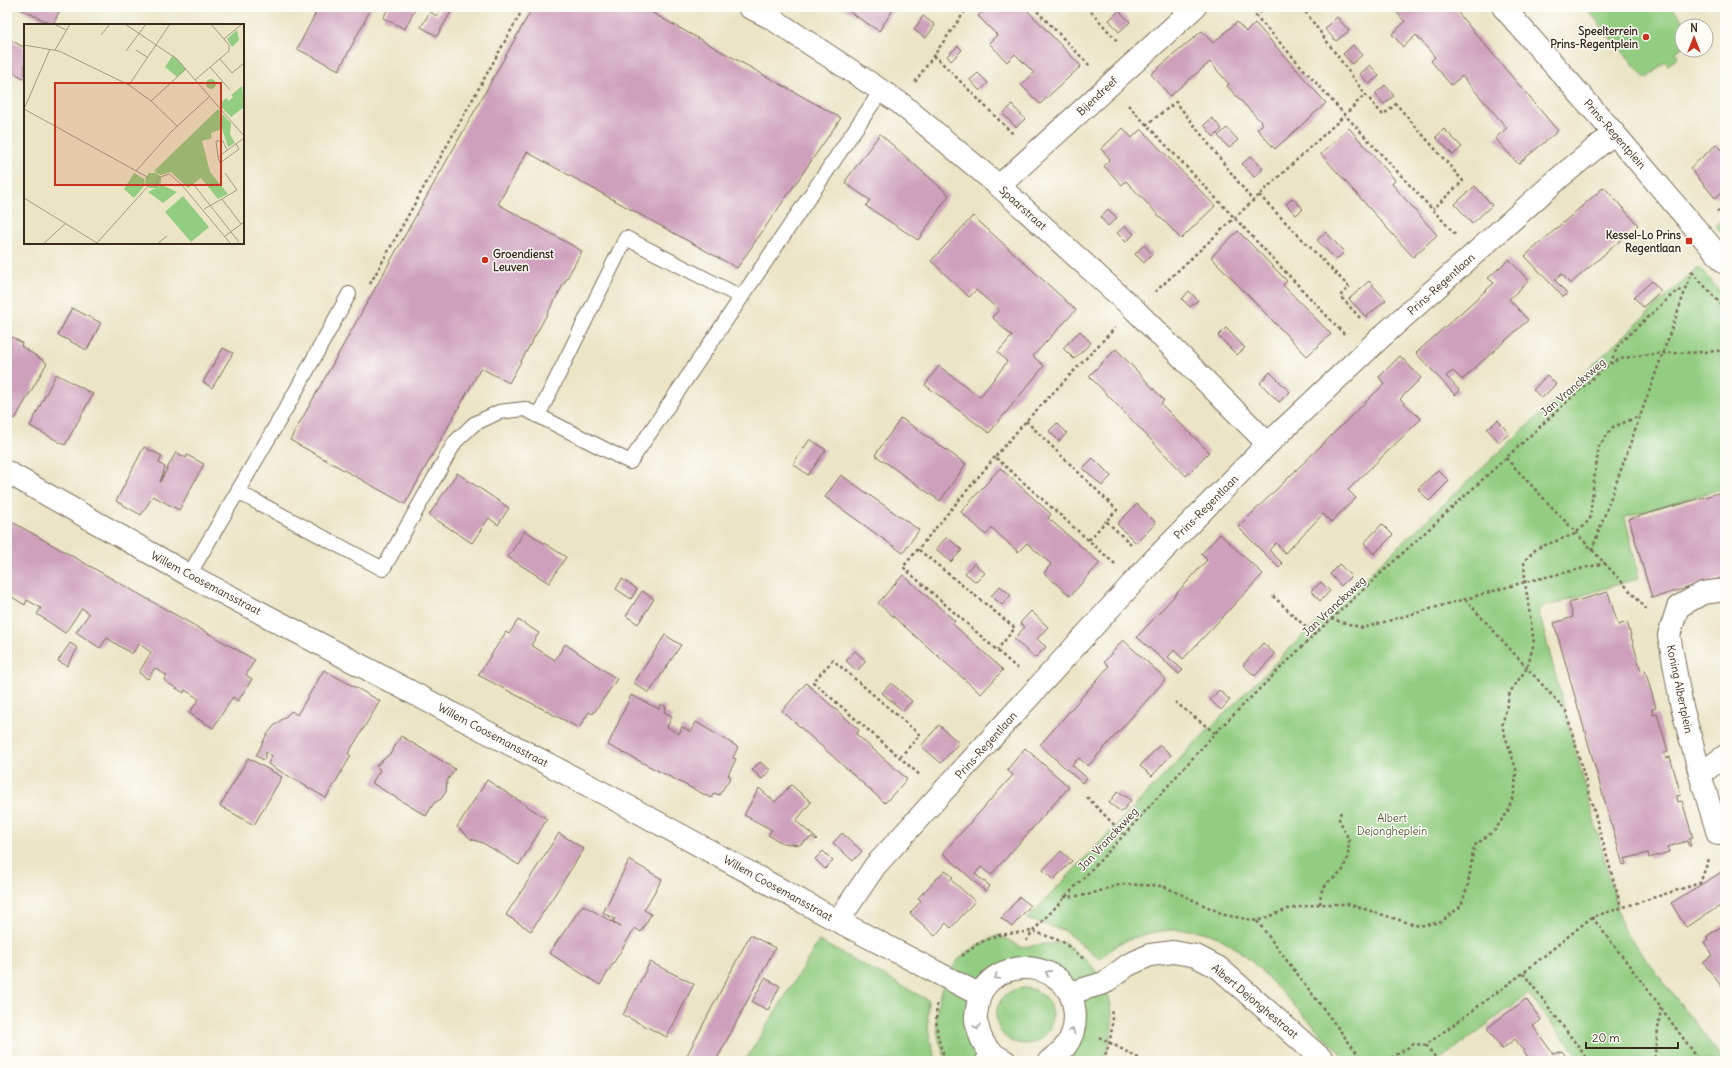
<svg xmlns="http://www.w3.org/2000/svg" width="1732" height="1068" viewBox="0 0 1732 1068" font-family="Delius,sans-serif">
<rect width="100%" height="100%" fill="#fdfcf7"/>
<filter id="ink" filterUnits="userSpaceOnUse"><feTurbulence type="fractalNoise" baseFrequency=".025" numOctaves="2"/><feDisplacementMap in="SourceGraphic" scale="8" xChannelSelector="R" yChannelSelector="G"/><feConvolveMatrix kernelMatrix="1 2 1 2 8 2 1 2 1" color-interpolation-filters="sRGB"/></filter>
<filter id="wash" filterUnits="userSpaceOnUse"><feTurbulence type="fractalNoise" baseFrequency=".012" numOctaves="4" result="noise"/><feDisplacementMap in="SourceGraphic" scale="16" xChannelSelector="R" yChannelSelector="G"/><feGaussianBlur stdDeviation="0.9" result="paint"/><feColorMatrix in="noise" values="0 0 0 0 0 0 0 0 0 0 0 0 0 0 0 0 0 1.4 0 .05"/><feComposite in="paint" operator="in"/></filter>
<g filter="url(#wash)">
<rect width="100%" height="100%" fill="#ebe5c6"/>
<path fill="#93cd81" stroke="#677c50" d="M1585,7H1672L1688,26H1682V47L1676,52L1679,56L1668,65L1665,62L1646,79Z
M1725,216V236L1715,226Z
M1698,267L1725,297V488L1625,517L1639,578L1538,609L1623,929L1724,1061H1582L1528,994L1438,1061H1348C1327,1040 1307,1019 1287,998C1266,976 1239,944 1210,934C1183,925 1144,931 1119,944C1112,947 1106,954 1100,959L1063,930L1027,919L1195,743L1297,641Z
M999,935L1021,947L1063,942C1072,949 1082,956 1090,964C1115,990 1118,1029 1103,1061H1049L1075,1027L1059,979L1007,970L975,1018L1005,1061H947C932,1031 932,996 953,968C955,964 958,959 962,956C973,947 986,941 999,935Z
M819,941L928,1000C927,1022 928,1041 937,1061H745Z
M996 1016a28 28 0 1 1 56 0a28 28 0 1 1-56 0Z"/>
<g id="blocks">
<path fill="#cea0bb" d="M17,7H61L53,25Z
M319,7H372L339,70L297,49Z
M389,7H416L405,29L383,18Z
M442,7H447L452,10L437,36L421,27L430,12L437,16Z
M533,7H642L841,118L737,268L527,152L498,204L582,251L509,383L481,368L405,504L290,440Z
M842,7H895L879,31Z
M988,7H1024L1081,66L1040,104L1021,85L1034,73L1015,54L1007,62L989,43L997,35L978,16Z
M1392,7H1453L1558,131L1518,164L1495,138L1507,128L1462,76L1451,85L1431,61L1435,57L1416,35L1403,47L1392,34L1405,22Z
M1119,11L1130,22L1119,32L1109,20Z
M923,16L935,25L926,38L914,30Z
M1337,17L1349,31L1336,41L1325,29Z
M1237,22L1246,32L1255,23L1326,103L1275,149L1257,129L1263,124L1227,86L1229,84L1210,62L1170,96L1151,74L1202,31L1213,43Z
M7,38L25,48V79L7,69Z
M1353,45L1362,55L1352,64L1343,54Z
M958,46L962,50L951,61L947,56Z
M1370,65L1379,76L1369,84L1360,74Z
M978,73L988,83L980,91L970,80Z
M1385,85L1394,96L1384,104L1375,94Z
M1012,105L1025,119L1016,127L1003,114Z
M1212,118L1222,129L1214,137L1204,125Z
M1123,128L1132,138L1141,129L1215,206L1181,239L1126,181L1122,185L1104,166L1110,159L1101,149Z
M1227,128L1238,140L1229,148L1218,136Z
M1349,128L1395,180L1392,184L1437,235L1413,257L1321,154Z
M1444,129L1462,147L1453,155L1436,137Z
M880,134L949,195L918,240L866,206L870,200L846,184V180Z
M1717,144L1725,154V198L1721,193L1715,198L1690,168Z
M1251,156L1263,169L1254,177L1242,164Z
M1475,186L1492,205L1472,224L1455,204Z
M1604,187L1638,225L1570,284L1562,274L1555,280L1567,294L1563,297L1525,256Z
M1293,198L1303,209L1296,215L1286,204Z
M1108,209L1117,218L1108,226L1100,217Z
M973,216L1076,310L1033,356L1044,366L989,433L925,385L939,366L980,397L1007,362L998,352L1012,336L992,317L999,310L976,290L969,297L931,261Z
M1125,226L1134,234L1126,242L1117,233Z
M1238,231L1287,281L1283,285L1331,334L1307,356L1211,257Z
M1326,232L1344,252L1336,260L1317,240Z
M1144,245L1152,254L1144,263L1135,254Z
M1509,259L1529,281L1509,299L1528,320L1462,380L1453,371L1446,376L1460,391L1455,395L1416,353L1494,283L1488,278Z
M1369,281L1386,300L1366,317L1349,299Z
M1652,281L1661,291L1643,307L1634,297Z
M1189,291L1198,300L1190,307L1182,299Z
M72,308L101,323L87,350L58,335Z
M1226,328L1245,348L1237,355L1218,336Z
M1080,331L1091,343L1074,359L1063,348Z
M7,334L22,343L21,346L47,363L15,419L7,414Z
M223,348L233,353L212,388L203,382Z
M1116,349L1164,400L1161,404L1209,452L1186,476L1089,376Z
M1400,356L1421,378L1400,399L1421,419L1348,490L1356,498L1331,522L1323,514L1285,553L1276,543L1269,550L1283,564L1279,568L1238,527L1384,384L1379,377Z
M1270,372L1290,392L1279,402L1260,383Z
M56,374L93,394L65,445L30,426Z
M1547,375L1556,384L1542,398L1533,390Z
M901,418L966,464L940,501L875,455Z
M1498,420L1509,434L1499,442L1487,429Z
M1057,423L1067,433L1059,441L1049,431Z
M810,439L826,450L808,475L793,464Z
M144,447L162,456L159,463L165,467L160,482L176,452L186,458L187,455L204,464L179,510L153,496L141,515L116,501Z
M1093,458L1111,476L1102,486L1083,468Z
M1000,468L1051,514L1048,518L1100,563L1070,596L1044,573L1051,564L1027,543L1018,552L992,528L986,535L961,512Z
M1438,470L1449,481L1429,501L1418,489Z
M457,473L509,508L498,525L489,518L472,543L429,515Z
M841,475L919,530L903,553L825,497Z
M1725,491V577L1652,598L1629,519Z
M1137,504L1156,523L1136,543L1117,524Z
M7,519L255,660L246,675L252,679L238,701L233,697L213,728L189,713L199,699L185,690L184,693L166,682L164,680L167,676L155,668L148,679L139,673L151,652L139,644L132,654L107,638L100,648L76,632L89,614L82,608L65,633L37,614L41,608L27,600L25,605L7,594Z
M1382,524L1393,535L1374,554L1364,543Z
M525,531L566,557L549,583L508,557Z
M1220,534L1263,574L1183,659L1174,650L1168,657L1183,670L1179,674L1137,637L1207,560L1201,554Z
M947,537L962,550L951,562L936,549Z
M974,563L985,573L976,582L965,573Z
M1339,564L1351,576L1341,586L1330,574Z
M903,575L955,621L953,624L1003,670L981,694L878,603Z
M622,579L637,589L631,599L616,589Z
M1321,582L1330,591L1320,601L1311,591Z
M1000,586L1011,595L1002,605L991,596Z
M642,591L654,599L638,624L626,616Z
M1608,592L1618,625L1627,622L1641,671L1645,670L1656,708L1652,709L1653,715L1657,714L1668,751L1664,753L1666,758L1670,757L1681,795L1677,796L1678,802L1682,801L1693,838L1689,839L1691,846H1689L1687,841L1668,847L1669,852L1649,858L1648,853L1624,859L1626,864L1623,865L1554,623L1573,617L1569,603Z
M1031,611L1048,627L1037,639L1046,647L1035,658L1014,639L1025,627L1020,623Z
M518,620L539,633L531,645L555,660L565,644L617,679L593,714L589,712L579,728L478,675L506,632L509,634Z
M665,635L681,645L649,693L634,683Z
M1123,640L1166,679L1088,766L1079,758L1072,765L1087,778L1082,783L1040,745L1109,666L1104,662Z
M70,643L78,648L67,666L58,661Z
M1263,643L1275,654L1255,676L1243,665Z
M855,651L866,661L857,671L846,661Z
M324,670L380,701L348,754L351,756L326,798L268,764L272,756L266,752L264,760L256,756L266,736L274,726L292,711L297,715Z
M806,683L859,730L856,734L907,779L885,803L782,711Z
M891,683L912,701L903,711L882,693Z
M1219,690L1230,700L1221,710L1210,700Z
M631,695L659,709L661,704L666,707L664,712L672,716L667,727L679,734L682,727L691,732L696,722L738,747L733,758L736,759L728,775L731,777L719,795L714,793L711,798L608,745Z
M939,725L959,743L941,763L921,746Z
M401,736L455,769L447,781L446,792L441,799L434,803L426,816L372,783L380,770L376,766L391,753Z
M1160,745L1171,755L1152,776L1140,766Z
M1025,748L1069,787L991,875L981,867L975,874L990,886L986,892L943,853L1013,775L1007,770Z
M248,758L282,777L254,825L220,806Z
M760,762L770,770L762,779L752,770Z
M487,780L547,819L519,865L483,843L471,839L457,827Z
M791,785L811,802L796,821L817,839L816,840L812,837L799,845L783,843L768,835L772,830L744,815L759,788L775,802Z
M1118,791L1131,800L1122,812L1109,803Z
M559,833L584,849L531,931L506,915Z
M842,833L862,851L853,861L833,843Z
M823,851L833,861L825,869L815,859Z
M1061,851L1072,861L1053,880L1043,870Z
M629,860L662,879L644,910L651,914L641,932L635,928L600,985L549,953L583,905L621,927L613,921L615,919L603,913Z
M945,870L953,877L951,880L975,901L951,928L946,923L935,936L910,913L921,901L918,898Z
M1725,870V903L1686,927L1671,903Z
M1020,897L1030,906L1012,927L1001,918Z
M1723,925L1725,928V991L1703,962L1713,955L1704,942L1708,939L1706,937Z
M750,935L775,948L716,1061H684Z
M650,962L694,984L667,1037L623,1015Z
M765,978L780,986L768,1010L752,1002Z
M1526,999L1541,1020L1533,1026L1553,1054L1562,1051L1569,1061H1531L1515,1039L1502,1049L1487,1028Z"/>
</g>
</g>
<g filter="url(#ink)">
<use href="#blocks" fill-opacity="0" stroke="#796b59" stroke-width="1"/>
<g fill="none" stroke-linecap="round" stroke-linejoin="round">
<defs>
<path id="service" d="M538,416L626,238L741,297
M238,492L383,569L455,442L474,424L499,412L525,409L630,462L881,91
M189,575L292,398L349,294"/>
<path id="minor" d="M749,7L771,18L900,103L999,186L1135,310L1268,444
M1503,7L1614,133L1725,263
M999,186L1195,7
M7,472L189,575L620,802L838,921L980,995
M1725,756L1700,774L1718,834L1725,830
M1700,774L1681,703L1669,635L1678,607L1703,593L1725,590
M838,921L875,866L1151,563L1268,444L1379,339L1559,178L1614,133
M1070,993L1104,983L1128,965L1150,955L1173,952L1196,956L1219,968L1324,1061
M1005,1061C989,1053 982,1045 978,1028C977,1024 975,1020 976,1016C977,1009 978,1001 980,995C993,966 1034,960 1058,979C1078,994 1080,1028 1065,1047C1061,1052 1054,1057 1049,1061"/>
<path id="tertiary" d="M987,1061L993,1054"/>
</defs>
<use href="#service" stroke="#796b59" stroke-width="16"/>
<use href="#minor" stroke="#796b59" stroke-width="24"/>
<use href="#tertiary" stroke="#796b59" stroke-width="24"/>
<path stroke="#796b59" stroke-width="2.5" stroke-dasharray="3 3" stroke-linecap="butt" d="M1033,7L1091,67
M1087,7L1117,41
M1266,7L1256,16L1345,115L1456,235
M1302,7L1365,94L1383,115L1396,104L1463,181L1433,209
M934,55L1014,135
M915,82L968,7
M1128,105L1344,334
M1146,125L1176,102L1253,201
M1259,195L1349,287L1340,296L1361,319
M1717,212L1725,205
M1692,272L1725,309
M370,284L524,7
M1155,292L1345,115L1365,94
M1610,364L1619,344L1673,294L1687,287
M1026,421L1117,510L1106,521L1132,545
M995,457L903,567L1018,669
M1506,458C1553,509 1602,559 1648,611
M1089,540L1106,521
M919,550L1015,628L997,650
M1592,550L1692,272L1695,269
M1115,564L995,457L1026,421L1115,328
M1273,596L1314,635
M1465,599L1566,711L1621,907
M1331,619L1363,628L1525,582L1605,563
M1175,702L1215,733
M900,757L920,735L833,660L813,682L921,776
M1087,797L1124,835
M1064,897L1087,895L1122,884L1163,886L1225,915L1257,921L1288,909L1320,904H1348L1419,926L1441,922L1461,906L1468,885L1474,846L1495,830L1508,811L1515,790L1516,769L1502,726L1510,692L1527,668L1534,643L1525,582L1524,561L1537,548L1575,534L1590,519L1593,488L1599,446L1613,427L1640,416
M1320,904L1321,892L1328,882L1342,872L1348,856L1349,840L1339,819L1341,811
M1592,917L1661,1007L1654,1061
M1257,921L1363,1061
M1026,941L1033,931L1124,835L1215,733L1314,635L1597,374C1603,369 1610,363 1618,360C1651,350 1691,355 1725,350
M962,956L979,943L999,935L1033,931L1063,942L1085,960
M1523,973L1589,1061
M937,1004C935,1024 937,1043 947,1061
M1661,1008L1700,1061
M1099,1037L1144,1061
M1426,1045L1438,1061
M1103,1061C1110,1046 1114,1026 1111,1009
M1386,1061L1414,1044L1426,1045L1523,973L1592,917L1700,883L1709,859"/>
<use href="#service" stroke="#fff" stroke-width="14"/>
<use href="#minor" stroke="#fff" stroke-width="22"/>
<use href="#tertiary" stroke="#fff" stroke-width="22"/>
</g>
<defs><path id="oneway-chevron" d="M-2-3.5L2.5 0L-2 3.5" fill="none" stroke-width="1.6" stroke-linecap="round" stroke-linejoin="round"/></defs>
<g stroke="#a79f9a">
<use href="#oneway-chevron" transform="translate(1048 973) rotate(-152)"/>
<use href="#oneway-chevron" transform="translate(997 977) rotate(146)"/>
<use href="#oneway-chevron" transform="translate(977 1027) rotate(76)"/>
<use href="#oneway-chevron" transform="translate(1072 1031) rotate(-68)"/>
</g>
</g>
<g fill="#c8321e" stroke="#fdfcf7" stroke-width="1.5">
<circle cx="1646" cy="37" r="4"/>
<rect x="1685" y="237" width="8" height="8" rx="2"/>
<circle cx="485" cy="260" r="4"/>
</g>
<g text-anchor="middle" stroke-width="3" stroke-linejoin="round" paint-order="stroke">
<g font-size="11" font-weight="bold" fill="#3b2a1e" stroke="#fdfcf7" text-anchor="end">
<text x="1638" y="35">Speelterrein<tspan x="1638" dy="13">Prins-Regentplein</tspan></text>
<text x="1681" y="239">Kessel-Lo Prins<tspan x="1681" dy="13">Regentlaan</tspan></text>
<text x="493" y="258" text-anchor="start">Groendienst<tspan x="493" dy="13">Leuven</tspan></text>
</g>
<g font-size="11" fill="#3b2a1e" stroke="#fdfcf7">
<text transform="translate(1097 96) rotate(-43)" y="4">Bijendreef</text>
<text transform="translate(1615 134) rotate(49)" y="4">Prins-Regentplein</text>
<text transform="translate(1023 208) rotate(42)" y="4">Spaarstraat</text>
<text transform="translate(1441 284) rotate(-42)" y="4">Prins-Regentlaan</text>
<text transform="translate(1573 387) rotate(-41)" y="4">Jan Vranckxweg</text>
<text transform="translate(1206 507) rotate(-45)" y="4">Prins-Regentlaan</text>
<text transform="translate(206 583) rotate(28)" y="4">Willem Coosemansstraat</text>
<text transform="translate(1334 606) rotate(-43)" y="4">Jan Vranckxweg</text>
<text transform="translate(1680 689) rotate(78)" y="4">Koning Albertplein</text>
<text transform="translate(493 735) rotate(28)" y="4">Willem Coosemansstraat</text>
<text transform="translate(986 745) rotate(-48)" y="4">Prins-Regentlaan</text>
<text transform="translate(1108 839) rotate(-47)" y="4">Jan Vranckxweg</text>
<text transform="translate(778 888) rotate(29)" y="4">Willem Coosemansstraat</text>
<text transform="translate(1255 1001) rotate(40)" y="4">Albert Dejonghestraat</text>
</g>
<g font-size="11" fill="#555b3c" stroke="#fdfcf7">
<text x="1392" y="822">Albert<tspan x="1392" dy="13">Dejongheplein</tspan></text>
</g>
</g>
<g transform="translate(24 24)">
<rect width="220" height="220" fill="#ebe5c6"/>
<path d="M213,6L215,16L208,23L203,15ZM149,31L162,45L153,53L141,43ZM182 60a5 5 0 1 1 10 0a5 5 0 1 1-10 0ZM218,62L220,83L207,93L195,81L202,74L205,77L209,73L207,71ZM194,85L207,99L206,110L211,119L204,123L198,105L187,109L188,114L178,117L186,148L204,170L194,175L177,154L164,164L147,148L137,151L130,147ZM110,149L120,155L121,161L110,174L100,165ZM125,149H133L137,153V159L133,164H126L122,161L121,155ZM138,161L153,168L139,179L124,168ZM159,172L185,203L167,218L141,188Z" fill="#93cd81"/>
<path fill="none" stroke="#a59a83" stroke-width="1" d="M30,0L42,6M101,0L153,35L220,112M77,11L86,0M200,15L218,0M0,21L35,27L105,61L127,77L153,102M31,26L46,0M112,26L123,33M102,27L122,0M196,35L208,49L220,39M186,43L206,66M171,56L205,27V21L187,0M105,61L146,0M127,77L162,45M0,85L125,154M0,85L26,25M212,120L215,125L196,139L194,133L220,114M194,133L192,117H199L203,126M112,147L147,108L186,72M201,149L213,166L198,175L217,200M134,154L145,150L157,160L207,220M126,160L132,161L134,154M170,161L215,218M0,174L73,219M180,185L198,175M201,212L220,198M19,220L42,199M72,220L126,160M133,220L143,212"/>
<path fill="#c8321e" fill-opacity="0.15" stroke="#c8321e" stroke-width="2" d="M31,59H197V161H31Z"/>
<rect width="220" height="220" fill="none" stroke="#3b2a1e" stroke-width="2"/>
</g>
<rect width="1732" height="1068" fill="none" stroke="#fdfcf7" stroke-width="24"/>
<g transform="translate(1694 38)"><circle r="19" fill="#fdfcf7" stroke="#afa8a0"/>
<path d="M0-3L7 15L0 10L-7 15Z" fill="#c8321e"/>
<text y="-6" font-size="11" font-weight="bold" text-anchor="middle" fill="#3b2a1e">N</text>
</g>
<path d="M1586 1042v6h92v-6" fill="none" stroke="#3b2a1e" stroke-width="2"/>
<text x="1592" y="1042" font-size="12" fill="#3b2a1e" stroke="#fdfcf7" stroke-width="3" paint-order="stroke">20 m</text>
</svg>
